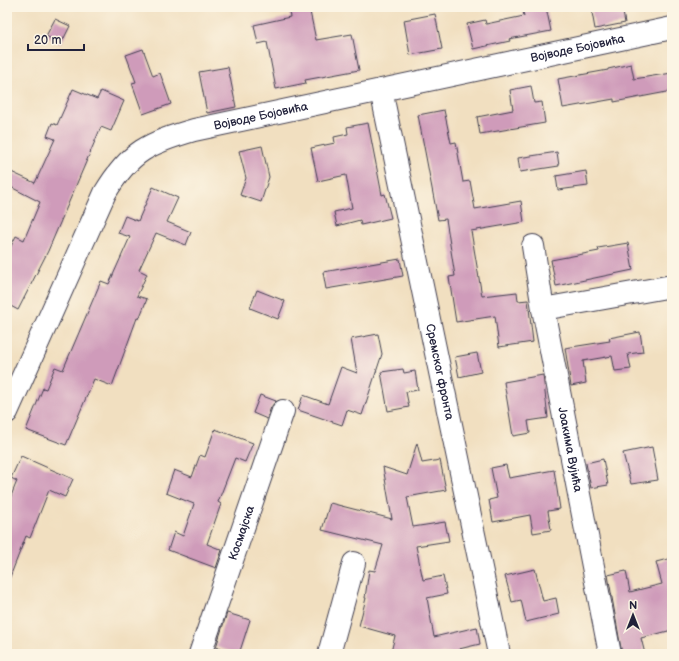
<svg xmlns="http://www.w3.org/2000/svg" width="679" height="661" viewBox="0 0 679 661" font-family="'Balsamiq Sans',sans-serif">
<rect width="100%" height="100%" fill="#fcf5e5"/>
<filter id="ink" filterUnits="userSpaceOnUse"><feTurbulence type="fractalNoise" baseFrequency=".025" numOctaves="2"/><feDisplacementMap in="SourceGraphic" scale="8" xChannelSelector="R" yChannelSelector="G"/><feConvolveMatrix kernelMatrix="1 2 1 2 8 2 1 2 1" color-interpolation-filters="sRGB"/></filter>
<filter id="wash" filterUnits="userSpaceOnUse"><feTurbulence type="fractalNoise" baseFrequency=".012" numOctaves="4" result="noise"/><feDisplacementMap in="SourceGraphic" scale="16" xChannelSelector="R" yChannelSelector="G"/><feGaussianBlur stdDeviation="0.9" result="paint"/><feColorMatrix in="noise" values="0 0 0 0 0 0 0 0 0 0 0 0 0 0 0 0 0 1.4 0 .05"/><feComposite in="paint" operator="in"/></filter>
<g filter="url(#wash)">
<rect width="100%" height="100%" fill="#f1dfc0"/>
<g id="blocks">
<path fill="#cf9bba" d="M309,7L316,40L352,34L359,70L305,80L306,83L276,89L267,42L258,44L254,25L290,17L289,11Z
M522,7H546L551,31L509,39L510,41L473,49L467,24L485,20L486,24L524,16Z
M591,7H622L625,23L595,29Z
M435,14L442,49L410,55L404,20Z
M55,19L70,26L61,44L46,36Z
M143,49L153,76L160,73L171,104L143,114L132,83L136,82L126,55Z
M631,64L634,79L672,73V91L614,102V99L563,108L558,79L608,70V69Z
M228,67L236,107L207,113L199,72Z
M531,86L534,103L542,102L545,123L480,134L477,117L513,110L510,90Z
M73,89L97,99L101,91L124,101L111,131L101,127L48,251L18,310L7,304V254L16,236L24,240L40,202L7,185V170L35,183L55,139L47,136L52,123L57,125Z
M444,110L451,143L456,142L463,182L470,181L475,209L521,201L524,222L471,231L482,296L517,292L518,301L528,300L533,342L499,347L495,316L456,322L449,277L455,276L446,219L438,220L418,115Z
M368,123L382,195L385,194L391,218L361,225L360,220L337,226L334,212L352,208L346,175L318,181L311,148L335,143L334,137L348,134L347,127Z
M262,146L269,177L261,202L240,195L246,178L239,151Z
M557,152L559,166L520,172L518,158Z
M586,171L588,186L558,190L556,176Z
M153,187L178,198L167,222L191,232L186,245L156,233L139,270L147,274L137,296L147,299L139,319L137,318L112,386L94,379L66,445L26,430L43,388L46,389L55,367L63,370L101,281L109,284L130,237L118,233L125,216L138,221Z
M628,243L633,270L556,286L551,260L599,251L598,248Z
M400,259L403,276L326,289L323,272Z
M257,290L285,301L278,319L250,308Z
M640,332L643,352L628,354L631,369L615,371L612,356L583,361L586,383L571,386L565,348L610,341L609,338Z
M378,334L382,354L362,415L347,410L342,425L298,410L303,395L328,404L341,367L357,373L351,339Z
M477,353L481,372L459,377L455,357Z
M403,369L404,373L415,371L418,390L406,392L409,407L388,411L381,372Z
M543,375L548,418L528,421L530,433L513,436L504,382Z
M260,395L276,401L271,407L267,419L253,413Z
M215,429L253,443L245,462L235,458L218,502L221,504L207,544L222,550L216,568L168,550L174,532L183,536L194,504L166,493L174,470L192,477L200,455L205,457Z
M417,443L422,463L440,460L446,490L407,497L413,527L445,522L449,541L416,546L423,580L443,576L447,594L427,598L434,637L477,627L480,644L459,649L460,654H400L391,652L395,636L359,626L366,598H365L369,570L375,571L383,545L322,530L330,503L392,519L383,467L407,475Z
M652,447L658,480L631,484L623,453Z
M21,456L73,479L65,497L49,490L30,538L26,536L8,582L7,506L17,481L11,478Z
M603,459L608,485L591,488L586,463Z
M506,465L509,478L554,470L560,509L548,511L551,530L533,533L530,515L493,522L489,500L497,498L491,468Z
M672,558V630L641,638L645,654H622L608,575L626,571L630,592L662,584L656,562Z
M535,569L543,601L556,598L559,614L526,622L521,600L512,602L505,576Z
M227,613L250,620L239,654L216,647Z"/>
</g>
</g>
<g filter="url(#ink)">
<use href="#blocks" fill-opacity="0" stroke="#413e4f" stroke-width="1"/>
<g fill="none" stroke-linecap="round" stroke-linejoin="round">
<defs>
<g id="minor">
<path id="s1" d="M381,90L499,654"/>
<path id="s2" d="M533,246L543,309L610,654"/>
<path d="M543,309L672,286"/>
<path id="s3" d="M7,412L105,193C130,151 149,143 194,130L672,28"/>
<path id="s4" d="M200,654L283,411"/>
<path d="M329,654L354,563"/>
</g>
</defs>
<use href="#minor" stroke="#413e4f" stroke-width="24"/>
<use href="#minor" stroke="#fff" stroke-width="22"/>
</g>
</g>
<g text-anchor="middle" stroke-width="3" stroke-linejoin="round" paint-order="stroke">
<g font-size="12" fill="#22223b" stroke="#fcf5e5">
<text dy="4" stroke="none"><textPath href="#s3" startOffset="745">Војводе Бојовића</textPath></text>
<text dy="4" stroke="none"><textPath href="#s3" startOffset="421">Војводе Бојовића</textPath></text>
<text dy="4" stroke="none"><textPath href="#s1" startOffset="288">Сремског фронта</textPath></text>
<text dy="4" stroke="none"><textPath href="#s2" startOffset="207">Јоакима Вујића</textPath></text>
<text dy="4" stroke="none"><textPath href="#s4" startOffset="128">Космајска</textPath></text>
</g>
</g>
<rect width="679" height="661" fill="none" stroke="#fcf5e5" stroke-width="24"/>
<g transform="translate(633 615)" stroke="#fcf5e5" stroke-width="3" paint-order="stroke">
<path d="M0-3L7 15L0 10L-7 15Z" fill="#22223b"/>
<text y="-6" font-size="11" font-weight="bold" text-anchor="middle" fill="#22223b">N</text>
</g>
<path d="M28 44v6h56v-6" fill="none" stroke="#22223b" stroke-width="2"/>
<text x="34" y="44" font-size="12" fill="#22223b" stroke="#fcf5e5" stroke-width="3" paint-order="stroke">20 m</text>
</svg>
